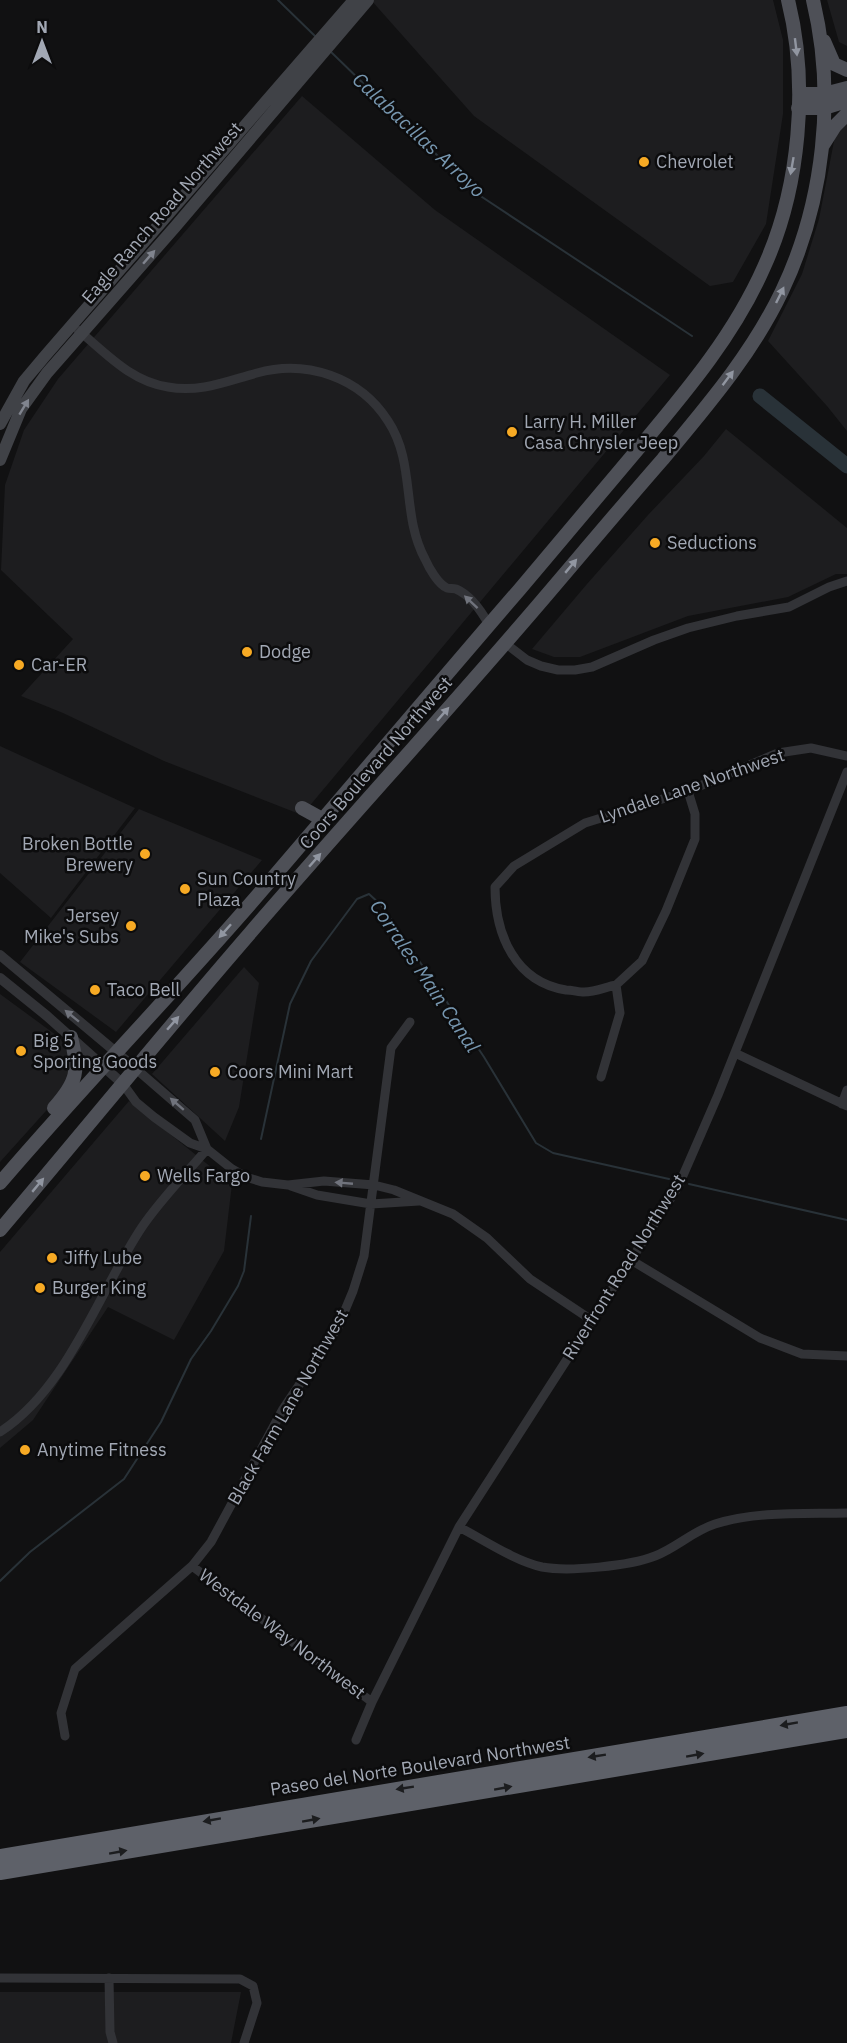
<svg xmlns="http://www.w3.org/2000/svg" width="847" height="2043" viewBox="0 0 847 2043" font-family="'IBM Plex Sans',sans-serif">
<rect width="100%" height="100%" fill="#111112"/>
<path fill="#1d1d1f" d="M371,0H773L783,40V114L766,224L733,282L710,286L474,116Z
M827,0H847V46L839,42Z
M302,96L435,210L670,375L302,815L164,761L63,713L21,696L73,639L1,570L5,485L24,430L58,379Z
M847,117V431L827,406L768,341L802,274L819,219L835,136Z
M726,429L847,528V574H836L788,597L688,616L580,657H554L532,649L587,584L648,515L704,456Z
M0,746L135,808L51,918L0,873Z
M139,809L262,860L116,1032L20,962Z
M244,967L259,983L239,1107L225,1141L152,1074Z
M0,994L60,1038L73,1062L63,1092L0,1162Z
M129,1101L232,1184L224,1251L174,1340L108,1307L33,1420L0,1448V1252Z
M0,1992H241L231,2043H0Z"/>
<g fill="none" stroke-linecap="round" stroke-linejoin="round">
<path stroke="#293238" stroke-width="2" d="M278,0L317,38
M329,50L476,193L692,336
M261,1139L290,1004L311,961L357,899L369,894L381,905L399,931L484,1057L536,1143L553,1153L669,1179
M689,1184L847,1220
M0,1581L30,1552L124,1479L161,1422L191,1359L211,1331L238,1286L244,1271L251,1216"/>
<path stroke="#293238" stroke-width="15" d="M760,396L847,466"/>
<path stroke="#323337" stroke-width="9" d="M78,330C106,353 130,381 168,387C200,393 227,381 257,373C306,359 360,377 388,421C416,463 401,515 425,559C429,568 438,584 447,588C450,589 453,588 456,589C470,595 482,612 489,625
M505,643L527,660L541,666L558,670H575L592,667L654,640L688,628L737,616L789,607L829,587L847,581
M616,985C606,987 595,992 584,992C579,992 572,990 566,990C515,982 495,934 495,887L514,866L585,823L688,791L778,753L811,748L847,756
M735,1053L847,1106
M135,1068L195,1120L207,1149
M601,1077L620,1013L616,985L642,961L666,911L695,839V814L688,791
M123,1084L136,1102L154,1117L190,1143L207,1149L232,1169L246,1177L262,1182L288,1185L324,1181L374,1185L394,1190L453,1214L487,1238L530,1279L593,1321
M842,1104L847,1090
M291,1186L317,1195L371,1204L419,1201
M631,1260L760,1338L802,1354L847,1356
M0,1432C68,1388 98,1293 142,1227C161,1199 186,1174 207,1149
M459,1527C484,1540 515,1561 542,1567C568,1572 630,1566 655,1556C676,1548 693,1531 715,1524C757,1511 804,1514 847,1513
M192,1566L372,1702
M65,1736L61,1713L75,1669L192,1566L211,1542L283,1409L338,1327L353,1291L364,1256L391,1048L410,1022
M356,1740L372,1702L459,1527L678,1187L718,1095L847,772
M0,1978L240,1979L253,1986L257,2003L244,2043
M109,1978L110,2032L113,2043"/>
<path stroke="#323337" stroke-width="10" d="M0,955L135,1068
M0,978L47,1016L123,1084"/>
<path stroke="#404247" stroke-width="12" d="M0,424L24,381L45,356L354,0
M0,460L21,409L47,373L175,227L368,0"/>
<path stroke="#4e5057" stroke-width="14" d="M824,41L834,64L847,70
M800,94H824L847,88
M798,108H824L847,101
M823,145L835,126L847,114
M302,808L322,819L321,826
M54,1108C78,1081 79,1071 71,1037
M0,1183C88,1080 182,984 270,881C353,784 436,686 520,589C561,541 602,492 643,443C689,388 735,333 764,267C800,188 809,84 788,0
M0,1230C84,1131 166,1030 251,932C346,822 444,715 539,604C580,556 621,507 663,459C707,406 752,354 782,291C824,203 836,95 813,0"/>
<path stroke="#5e6169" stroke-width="16" d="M0,1857L847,1714
M0,1872L847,1730"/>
</g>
<defs><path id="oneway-solid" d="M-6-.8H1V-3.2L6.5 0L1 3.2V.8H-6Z" transform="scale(1.5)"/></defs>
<g fill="#9196a1">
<use href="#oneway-solid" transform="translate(796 47) rotate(83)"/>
<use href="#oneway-solid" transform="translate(792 166) rotate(100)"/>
<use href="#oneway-solid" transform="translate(780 295) rotate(-64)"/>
<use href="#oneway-solid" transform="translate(728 378) rotate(-53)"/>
<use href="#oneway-solid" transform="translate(571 566) rotate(-50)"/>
<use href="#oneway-solid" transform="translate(443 714) rotate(-49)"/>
<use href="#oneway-solid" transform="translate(315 860) rotate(-49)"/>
<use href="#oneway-solid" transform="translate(225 931) rotate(132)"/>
<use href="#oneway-solid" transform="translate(173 1023) rotate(-49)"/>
<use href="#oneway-solid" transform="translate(38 1185) rotate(-50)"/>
</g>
<g fill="#80848e">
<use href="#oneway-solid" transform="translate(149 257) rotate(-49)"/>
<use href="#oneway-solid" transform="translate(24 407) rotate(-59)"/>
</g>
<g fill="#70737c">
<use href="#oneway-solid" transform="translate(471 602) rotate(-137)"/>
<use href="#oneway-solid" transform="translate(72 1016) rotate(-141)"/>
<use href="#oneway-solid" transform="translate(177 1104) rotate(-139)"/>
<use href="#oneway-solid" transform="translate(344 1183) rotate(-175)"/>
</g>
<g fill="#1c1d1f">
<use href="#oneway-solid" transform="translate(789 1724) rotate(170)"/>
<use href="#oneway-solid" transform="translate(695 1755) rotate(-10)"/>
<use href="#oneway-solid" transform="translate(597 1756) rotate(171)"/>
<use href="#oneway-solid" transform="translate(405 1788) rotate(171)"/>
<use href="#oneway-solid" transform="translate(503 1788) rotate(-10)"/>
<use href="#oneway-solid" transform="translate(212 1820) rotate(170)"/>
<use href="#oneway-solid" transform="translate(311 1820) rotate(-10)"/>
<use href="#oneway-solid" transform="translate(118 1852) rotate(-10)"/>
</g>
<g fill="#f7aa24" stroke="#0c0c0d" stroke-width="2">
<circle cx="644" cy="162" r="6"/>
<circle cx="512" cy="432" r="6"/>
<circle cx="655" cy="543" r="6"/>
<circle cx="247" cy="652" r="6"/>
<circle cx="19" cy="665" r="6"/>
<circle cx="145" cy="854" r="6"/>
<circle cx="185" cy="889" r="6"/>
<circle cx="131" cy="926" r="6"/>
<circle cx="95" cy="990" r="6"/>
<circle cx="21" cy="1051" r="6"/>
<circle cx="215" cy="1072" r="6"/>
<circle cx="145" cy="1176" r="6"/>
<circle cx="52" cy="1258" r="6"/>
<circle cx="40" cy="1288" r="6"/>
<circle cx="25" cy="1450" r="6"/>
</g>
<g text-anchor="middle" stroke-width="5" stroke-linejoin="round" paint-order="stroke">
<g font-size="18" fill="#a2a8b4" stroke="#0c0c0d" text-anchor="start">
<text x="656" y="168">Chevrolet</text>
<text x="524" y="428">Larry H. Miller<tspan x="524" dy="21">Casa Chrysler Jeep</tspan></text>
<text x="667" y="549">Seductions</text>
<text x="259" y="658">Dodge</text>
<text x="31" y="671">Car-ER</text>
<text x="133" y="850" text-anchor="end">Broken Bottle<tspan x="133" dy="21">Brewery</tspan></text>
<text x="197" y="885">Sun Country<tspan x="197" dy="21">Plaza</tspan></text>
<text x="119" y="922" text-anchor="end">Jersey<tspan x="119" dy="21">Mike's Subs</tspan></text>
<text x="107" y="996">Taco Bell</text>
<text x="33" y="1047">Big 5<tspan x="33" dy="21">Sporting Goods</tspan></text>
<text x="227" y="1078">Coors Mini Mart</text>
<text x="157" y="1182">Wells Fargo</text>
<text x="64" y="1264">Jiffy Lube</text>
<text x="52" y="1294">Burger King</text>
<text x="37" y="1456">Anytime Fitness</text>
</g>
<g font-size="18" fill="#a2a8b4" stroke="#0c0c0d">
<text transform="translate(162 213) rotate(-49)" y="6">Eagle Ranch Road Northwest</text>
<text transform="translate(376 763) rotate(-49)" y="6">Coors Boulevard Northwest</text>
<text transform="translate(692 786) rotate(-19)" y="6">Lyndale Lane Northwest</text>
<text transform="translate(624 1267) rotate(-58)" y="6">Riverfront Road Northwest</text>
<text transform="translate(288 1407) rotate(-60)" y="6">Black Farm Lane Northwest</text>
<text transform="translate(282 1634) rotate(37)" y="6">Westdale Way Northwest</text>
<text transform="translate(420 1766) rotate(-9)" y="6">Paseo del Norte Boulevard Northwest</text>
</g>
<g font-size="20" font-style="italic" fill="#7797b0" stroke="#0c0c0d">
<text transform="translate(419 135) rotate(43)" y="7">Calabacillas Arroyo</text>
<text transform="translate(425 976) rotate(56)" y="7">Corrales Main Canal</text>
</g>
</g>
<g transform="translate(42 42)" stroke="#0c0c0d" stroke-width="4.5" paint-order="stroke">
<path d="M0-4.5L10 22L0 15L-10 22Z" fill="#a2a8b4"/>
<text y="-9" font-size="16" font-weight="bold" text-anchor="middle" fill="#a2a8b4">N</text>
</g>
</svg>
